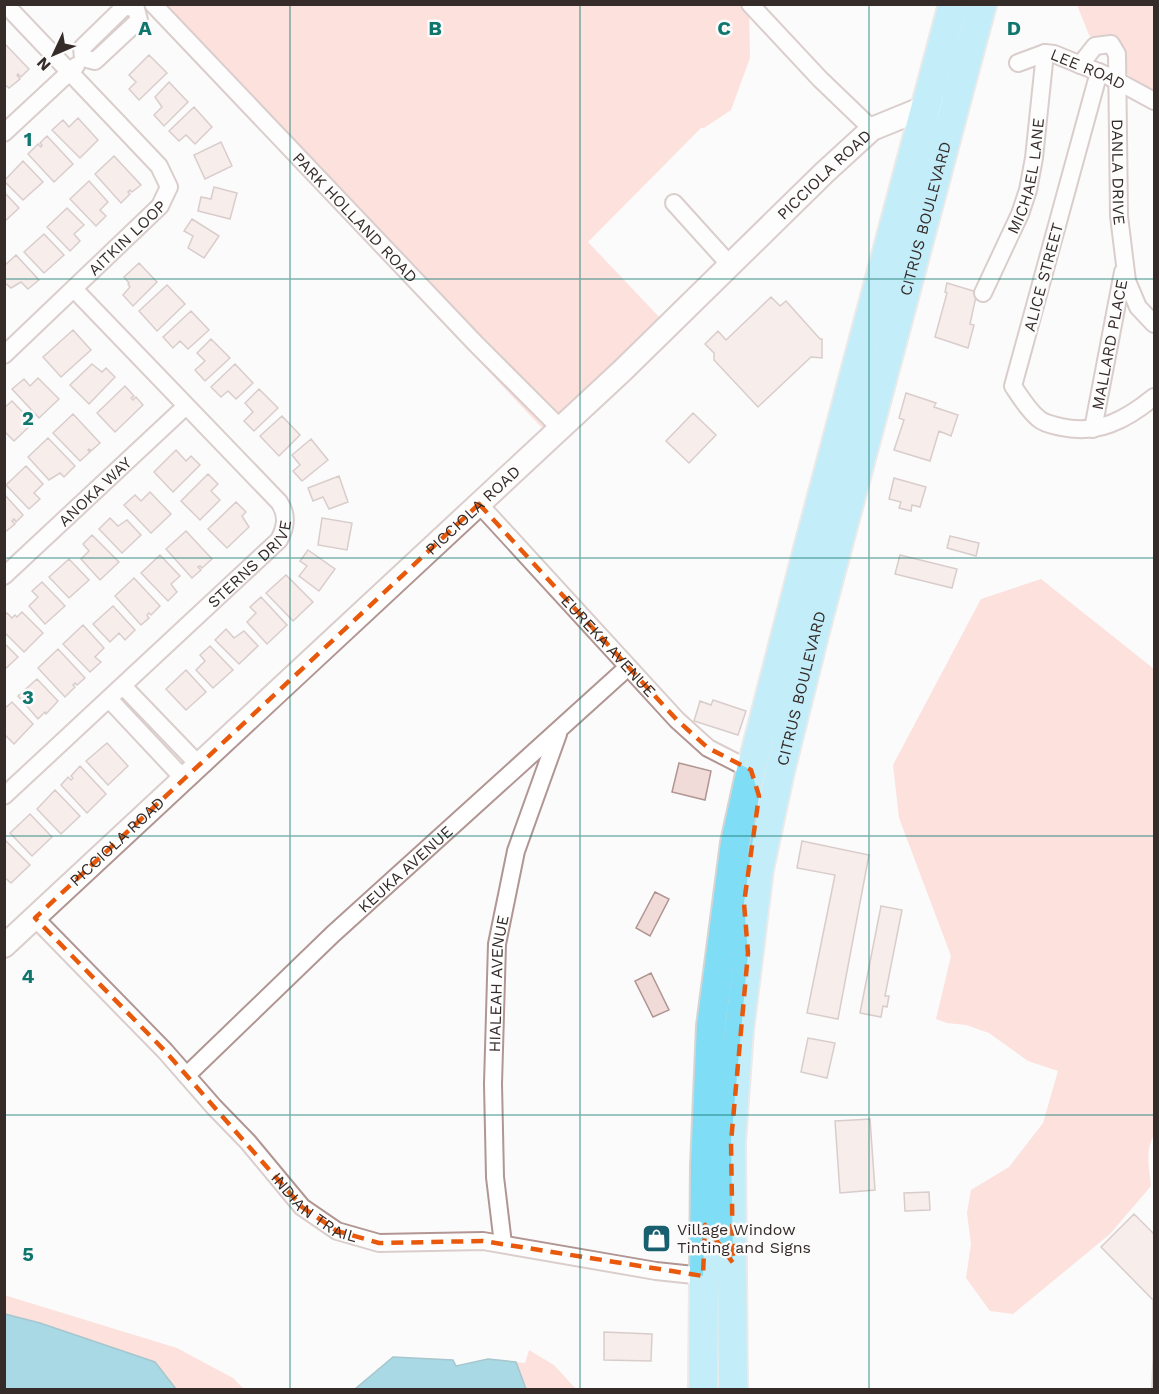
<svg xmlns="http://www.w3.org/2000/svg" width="1159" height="1394" viewBox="0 0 1159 1394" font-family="'Work Sans',sans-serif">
<rect width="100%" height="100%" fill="#fbfbfb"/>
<path fill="#fdc0b9" d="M142,5H742L749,10L750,58L731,110L704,128H701L588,242L663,321L545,431Z
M1077,5H1154V101L1089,35Z
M1041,579L1154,669V1135C1145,1150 1149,1169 1151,1186L1110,1234L1013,1314L990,1311L966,1278L971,1244L967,1213L971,1190L1009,1167L1043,1123L1058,1071L1028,1061L989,1033L966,1025L947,1023L936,1019L951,956L899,818L893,765L981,599Z
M4,1295L177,1348L233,1378L244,1389H176L155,1362L40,1323L5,1314Z
M529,1350L554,1365L576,1389H526L516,1362L525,1363Z"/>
<path fill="#44afc7" stroke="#408798" stroke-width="1.5" d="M5,1314L40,1323L155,1362L176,1389H5Z
M393,1357L453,1360L456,1366L488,1359L516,1362L526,1389H355Z"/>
<path fill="#f1dbd8" stroke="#b09592" stroke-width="1.5" d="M4,43L29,69L21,77L18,74L17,75L20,79L9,88L4,84Z
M149,55L167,73L139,100L129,89L136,82L129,75Z
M169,82L188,102L164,126L154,115L162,107L155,97Z
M194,107L212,127L195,144L186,135L179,141L169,131Z
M78,118L98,140L80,158L52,130L63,120L69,127Z
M47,136L73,164L54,182L28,154L38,144L41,147L42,145L40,143Z
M221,142L232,166L205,179L194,155Z
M114,156L141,185L132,192L130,190L128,192L130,194L121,203L95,174Z
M23,161L43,182L23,200L4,181Z
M89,181L108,202L100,210L106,216L96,226L70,199Z
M214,187L237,193L230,219L198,211L201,197L211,199Z
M4,192L19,208L4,222Z
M67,208L84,225L74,234L80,241L70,251L47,227Z
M192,219L219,236L204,258L188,248L193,236L184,231Z
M44,234L64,255L44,273L24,252Z
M16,255L39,280L28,289L21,282L11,288L4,282V266Z
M139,263L157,282L133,306L123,295L130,287L128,284L129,283L124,277Z
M947,283L977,292L970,324L974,325L968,348L935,337L947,293L945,292Z
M167,285L185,304L157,331L139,311Z
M771,297L780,306L786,301L820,339H822V358L811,357L758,407L714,360V353L705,344L718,331L726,340Z
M191,311L209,330L188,349L180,341L173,348L163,337Z
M73,330L91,350L61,377L43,357Z
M211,339L230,358L205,381L195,370L205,361L197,353Z
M92,364L102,372L106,368L115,377L89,404L70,385Z
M235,364L253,383L236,399L228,391L221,397L211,387Z
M38,378L59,399L39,418L12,389L24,379L30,386Z
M125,386L134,396L131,398L133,400L136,397L143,405L115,432L97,413Z
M259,389L278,408L254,431L244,421L253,412L245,403Z
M906,393L936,403L934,407L958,415L951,436L939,431L930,461L894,450L904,420L899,418Z
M12,401L33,423L14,441L4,431V408Z
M693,413L716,435L689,463L666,441Z
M73,414L100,443L91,451L89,449L88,450L90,452L80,461L53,433Z
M282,416L300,435L279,456L260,436Z
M48,438L75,466L64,477L60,473L49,480L28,457Z
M311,439L328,460L302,481L293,471L300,465L292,455Z
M176,450L186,461L191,456L200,465L173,492L154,472Z
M26,466L43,484L34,493L40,499L29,509L6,485Z
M208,474L218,484L211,491L220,500L200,520L181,501Z
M339,476L348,502L329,509L323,497L313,501L308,488Z
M894,478L926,487L920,507L912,505L911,511L899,508L901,502L889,499Z
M150,492L171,514L151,533L124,505L135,495L141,501Z
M4,494L23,515L16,522L14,519L12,521L15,524L4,533Z
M236,502L246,512L242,516L249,527L227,548L208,529Z
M110,518L118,526L127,520L141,535L122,553L99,529Z
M322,518L352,523L347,550L318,545Z
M186,531L212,559L202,568L200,566L198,567L201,570L192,578L166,549Z
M92,535L119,562L100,580L81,559L89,551L83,544Z
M950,536L979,543L976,556L947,548Z
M308,550L335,569L319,591L299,576L307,566L300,561Z
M160,555L180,576L171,584L177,592L168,601L141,573Z
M900,555L957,569L952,588L895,574Z
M69,559L89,580L69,598L49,577Z
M286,575L313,602L293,621L266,593Z
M134,578L160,606L151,615L149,613L147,615L149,618L141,625L115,596Z
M42,582L65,606L45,624L29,606L38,597L32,591Z
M261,597L287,625L267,644L247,622L256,613L250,607Z
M113,606L135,630L125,640L119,633L110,642L93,624Z
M22,612L43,633L24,652L4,632V616L7,613L12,618L15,615L17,617Z
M83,625L104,648L95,657L101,662L90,672L63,644Z
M226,629L234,638L244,631L258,646L239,664L215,640Z
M4,643L18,657L4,670Z
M210,646L233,670L213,688L196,670L205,661L200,655Z
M58,649L85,678L77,685L75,683L73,685L75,687L65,697L38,668Z
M186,670L206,692L186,710L166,689Z
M37,679L58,701L46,714L45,712L38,719L18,696Z
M713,700L746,711L738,735L694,721L700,701L711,705Z
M12,702L33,724L14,744L4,734V709Z
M107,743L128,766L108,785L86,761Z
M679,763L711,771L705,800L672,792Z
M80,766L106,794L87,813L61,785L68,777L71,780L73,778L71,776Z
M55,790L80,816L61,834L37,809Z
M30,814L52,837L32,856L10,833Z
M4,839L30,865L11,883L4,877Z
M802,841L869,855L838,1019L807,1013L835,875L797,868Z
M655,892L669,899L650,936L636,928Z
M881,906L902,910L885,996H889L887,1007L883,1006L881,1017L860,1013Z
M651,973L669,1010L653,1017L635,981Z
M808,1038L835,1043L827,1078L801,1072Z
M870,1119L875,1190L840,1193L835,1121Z
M929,1192L930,1210L905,1211L904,1193Z
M1134,1214L1154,1234V1358H1153V1300L1101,1247Z
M604,1332L652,1334L651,1361L604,1360Z
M1153,1358H1154V1390H1152Z"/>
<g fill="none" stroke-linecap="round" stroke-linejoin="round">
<defs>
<g id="street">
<path id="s1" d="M153,4L476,344L560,428"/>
<path d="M750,4L820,79L872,129"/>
<path d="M125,6L136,9L139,20L95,61L83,58L82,48Z"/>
<path id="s2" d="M1018,63L1045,53L1054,54L1108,76L1154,101"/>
<path id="s3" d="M1080,65L1095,46L1111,44L1117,54L1119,216L1127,281L1138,307L1154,324"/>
<path d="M1099,72L1013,386C1021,398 1028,410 1039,419C1045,424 1053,425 1061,427C1098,435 1126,420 1154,397"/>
<path d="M4,133L76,66"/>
<path d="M674,203L730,265"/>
<path id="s4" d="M983,293L1020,214L1028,190L1034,158L1045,53"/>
<path id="s5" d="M4,355L160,206L169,187L159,166L5,4"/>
<path id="s6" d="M1093,429L1123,272"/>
<path id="s7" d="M479,504L677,720L708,748L751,770"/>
<path id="s8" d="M4,576L186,406"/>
<path d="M123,686L199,765"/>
<path d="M109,699L184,779"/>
<path id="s9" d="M4,796L279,540C286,527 288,515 279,502L74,289"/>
<path id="s10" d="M35,918L165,1051L214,1107L248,1142L302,1207L337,1231L379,1243L483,1241L656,1271L703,1276"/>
<path id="s11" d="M187,1075L333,934L628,667"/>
<path id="s12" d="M503,1244L495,1177L493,1084L497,944L516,851L558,734"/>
</g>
<g id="secondary">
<path id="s13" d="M4,946L623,370L825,172L872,129L916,111L939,107"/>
</g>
<g id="highway">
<path d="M703,1390L705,1166L711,1026L735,843L751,770L808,549L953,4"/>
<path id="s14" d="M733,1390L731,1142L739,1030L759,869L780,771L816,627L982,4"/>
</g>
</defs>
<use href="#street" stroke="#b19693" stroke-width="20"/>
<use href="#secondary" stroke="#b19693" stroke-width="26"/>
<use href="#highway" stroke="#d7d5d4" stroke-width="32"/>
<use href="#street" stroke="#fff" stroke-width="16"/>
<use href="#secondary" stroke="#fff" stroke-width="22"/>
<use href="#highway" stroke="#7fddf5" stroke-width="28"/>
</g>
<path d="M0 0H1159V1394H0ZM479,504L677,720L708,748L751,770L759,796L744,903L748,953L731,1142L733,1263L705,1225L703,1276L483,1241L379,1243L337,1231L302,1207L165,1051L35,918Z" fill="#fbfbfb" fill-opacity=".55" fill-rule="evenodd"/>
<path fill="none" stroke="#e8590c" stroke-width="4.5" stroke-dasharray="12 8" stroke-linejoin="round" d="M479,504L677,720L708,748L751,770L759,796L744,903L748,953L731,1142L733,1263L705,1225L703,1276L483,1241L379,1243L337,1231L302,1207L165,1051L35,918Z"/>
<path fill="none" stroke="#0f766e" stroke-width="1.5" stroke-opacity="0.55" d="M290,4V1390M580,4V1390M869,4V1390M4,279H1154M4,558H1154M4,836H1154M4,1115H1154"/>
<defs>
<symbol id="shop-square" viewBox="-11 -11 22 22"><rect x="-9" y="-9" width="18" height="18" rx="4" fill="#186070" stroke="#fbfbfb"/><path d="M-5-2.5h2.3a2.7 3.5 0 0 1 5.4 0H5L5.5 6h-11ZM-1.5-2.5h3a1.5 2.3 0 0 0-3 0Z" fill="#fff"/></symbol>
</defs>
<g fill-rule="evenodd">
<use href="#shop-square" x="640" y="1222" width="33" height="33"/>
</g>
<g text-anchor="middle" stroke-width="5" stroke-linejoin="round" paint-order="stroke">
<g font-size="16" fill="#352b29" stroke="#fbfbfb">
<text dy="6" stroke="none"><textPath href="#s2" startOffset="75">LEE ROAD</textPath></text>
<text dy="6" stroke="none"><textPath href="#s3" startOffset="170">DANLA DRIVE</textPath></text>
<text dy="6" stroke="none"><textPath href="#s13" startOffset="1126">PICCIOLA ROAD</textPath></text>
<text dy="6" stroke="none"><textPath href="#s4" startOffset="126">MICHAEL LANE</textPath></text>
<text dy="6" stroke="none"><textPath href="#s1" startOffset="294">PARK HOLLAND ROAD</textPath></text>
<text dy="6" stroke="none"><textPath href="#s14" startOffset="1194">CITRUS BOULEVARD</textPath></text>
<text dy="6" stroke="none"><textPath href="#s5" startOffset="170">AITKIN LOOP</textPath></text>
<text transform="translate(1043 277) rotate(-75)" y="6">ALICE STREET</text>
<text dy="6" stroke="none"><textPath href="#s6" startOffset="86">MALLARD PLACE</textPath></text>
<text dy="6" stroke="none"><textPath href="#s8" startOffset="124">ANOKA WAY</textPath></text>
<text dy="6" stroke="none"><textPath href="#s13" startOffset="640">PICCIOLA ROAD</textPath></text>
<text dy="6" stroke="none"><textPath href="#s9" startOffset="339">STERNS DRIVE</textPath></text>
<text dy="6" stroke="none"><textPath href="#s7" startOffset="192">EUREKA AVENUE</textPath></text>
<text dy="6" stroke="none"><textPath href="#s14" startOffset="708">CITRUS BOULEVARD</textPath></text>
<text dy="6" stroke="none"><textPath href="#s13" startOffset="154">PICCIOLA ROAD</textPath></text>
<text dy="6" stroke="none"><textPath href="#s11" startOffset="300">KEUKA AVENUE</textPath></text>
<text dy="6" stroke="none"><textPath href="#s12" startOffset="261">HIALEAH AVENUE</textPath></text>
<text dy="6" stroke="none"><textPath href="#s10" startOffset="404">INDIAN TRAIL</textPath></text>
</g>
<g font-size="16" fill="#352b29" stroke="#fbfbfb" text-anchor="start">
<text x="677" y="1235">Village Window<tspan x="677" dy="18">Tinting and Signs</tspan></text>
</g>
</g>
<g font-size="20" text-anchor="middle" font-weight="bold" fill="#0f766e" stroke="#fbfbfb" stroke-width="5" stroke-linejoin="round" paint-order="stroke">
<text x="145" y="35">A</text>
<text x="435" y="35">B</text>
<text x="724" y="35">C</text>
<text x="1014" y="35">D</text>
<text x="28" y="146">1</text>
<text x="28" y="425">2</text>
<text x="28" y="704">3</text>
<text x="28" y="983">4</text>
<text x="28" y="1261">5</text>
</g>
<rect width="1159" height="1394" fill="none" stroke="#352b29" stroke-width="12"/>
<g transform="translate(54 54) rotate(226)" stroke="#fbfbfb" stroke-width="4.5" paint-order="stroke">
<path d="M0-4.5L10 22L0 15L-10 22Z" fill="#352b29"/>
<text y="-9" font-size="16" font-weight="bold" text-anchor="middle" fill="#352b29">N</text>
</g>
</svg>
